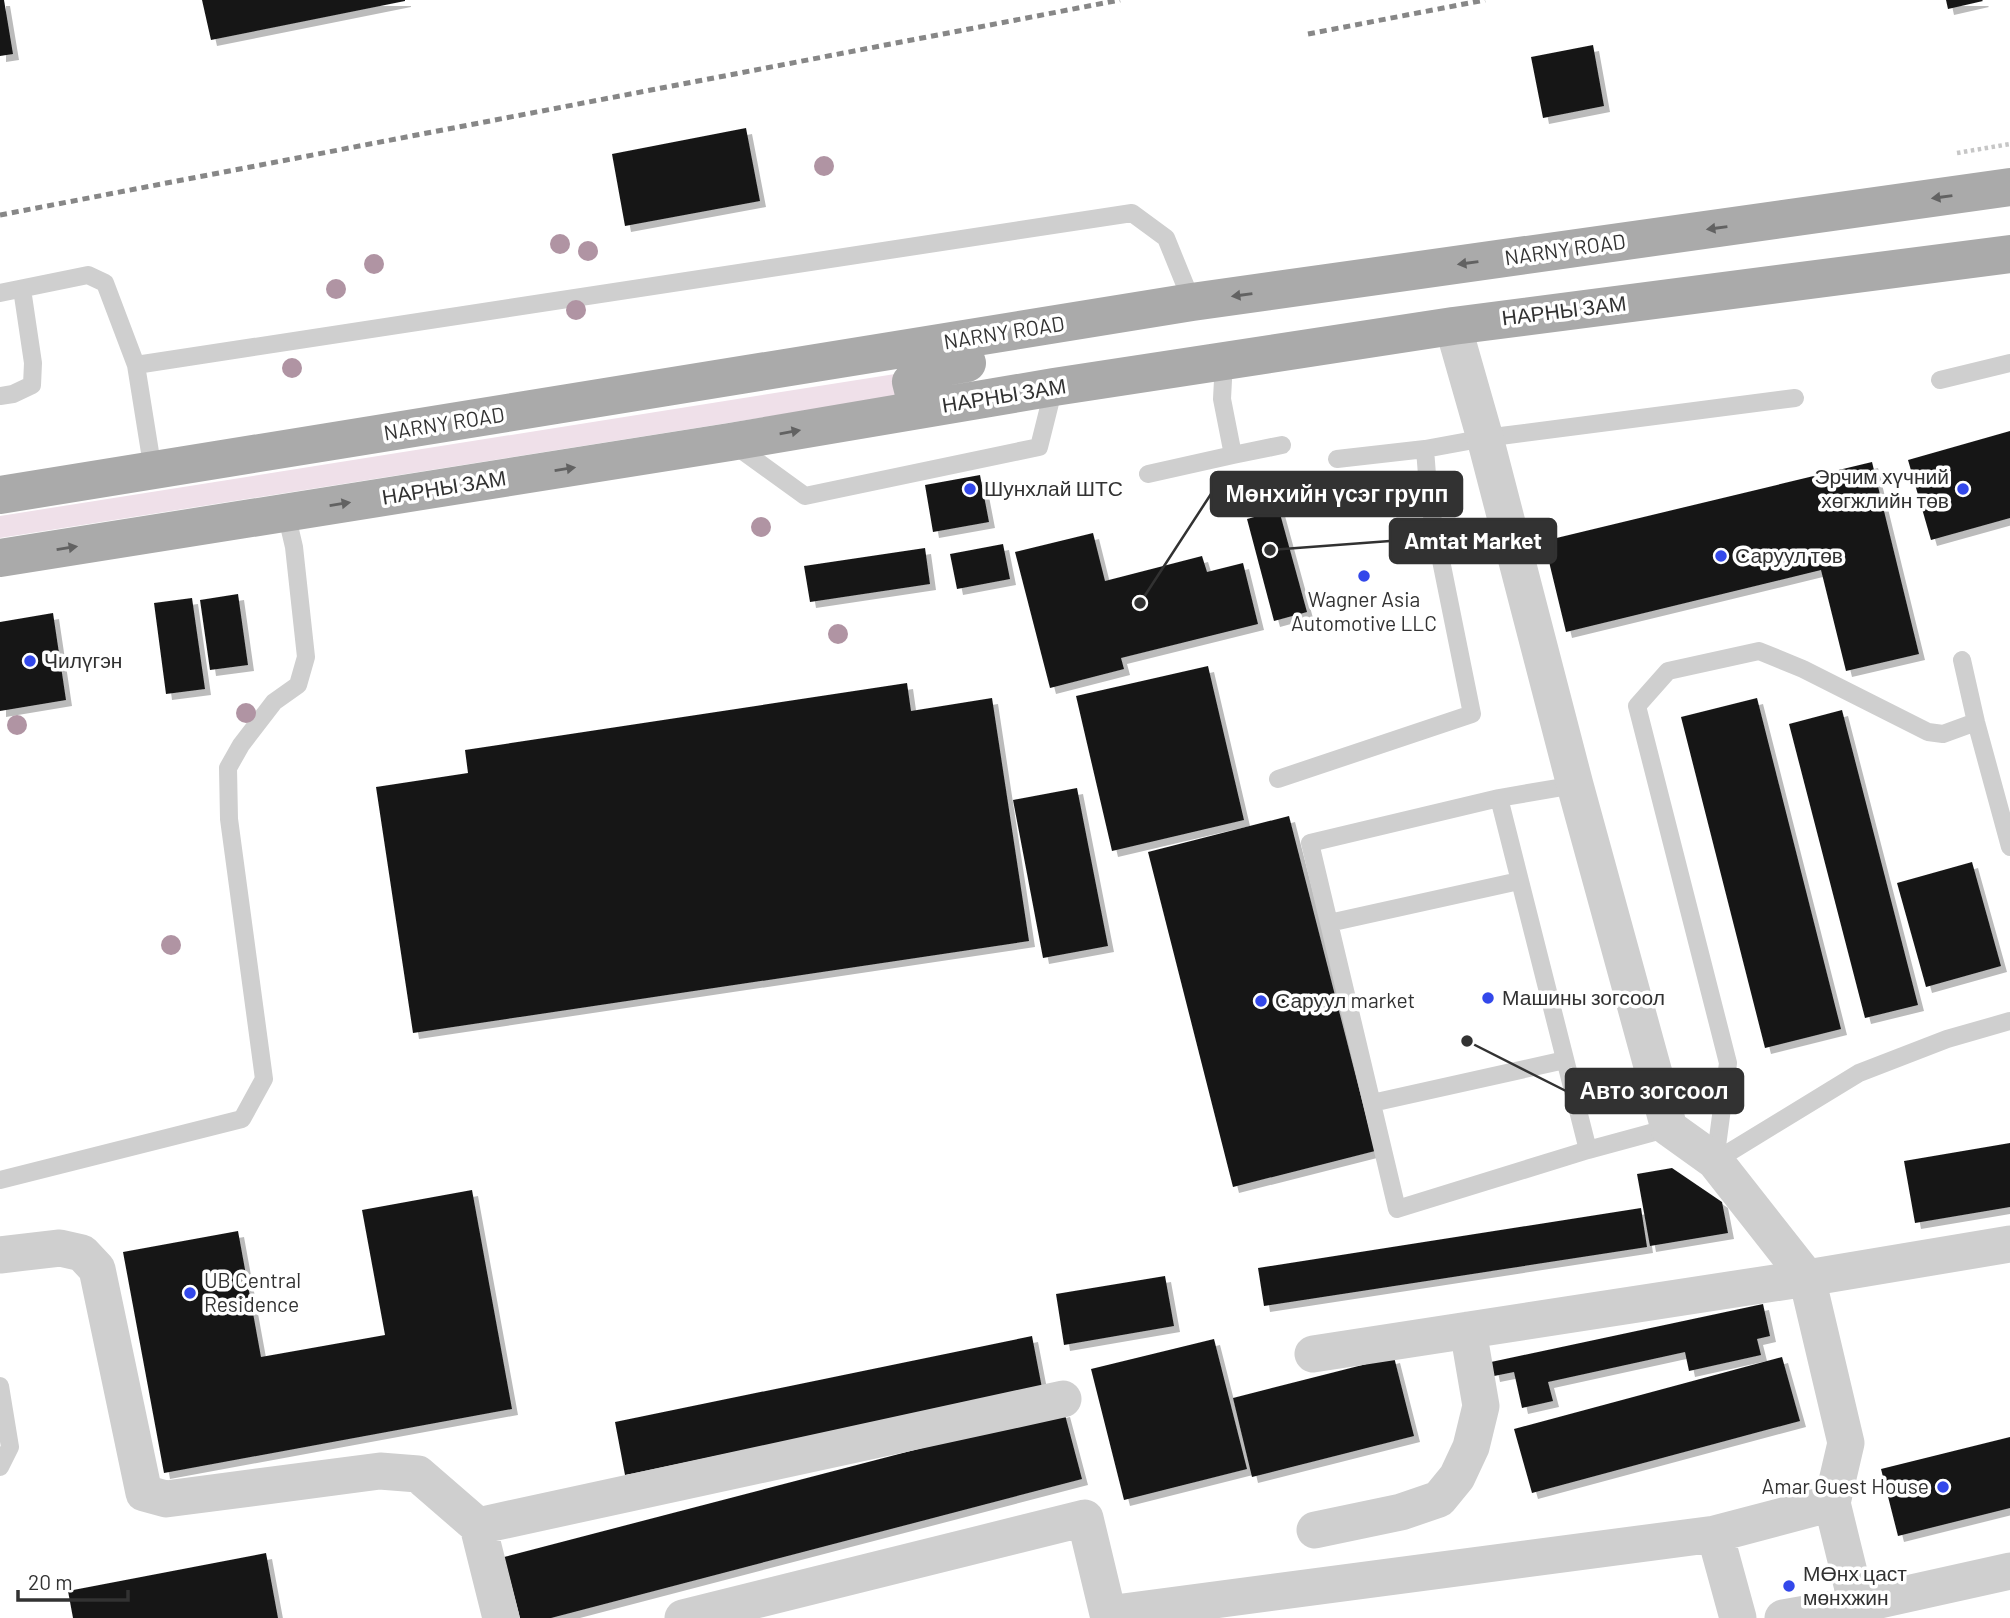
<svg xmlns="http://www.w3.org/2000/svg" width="2010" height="1618" viewBox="0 0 2010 1618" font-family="Barlow,sans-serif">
<defs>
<filter id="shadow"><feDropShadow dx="6" dy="6" stdDeviation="0" flood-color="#0004"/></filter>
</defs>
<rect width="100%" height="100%" fill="#fff"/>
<path fill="#efe0e9" d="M895,374L899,396L0,538V516Z"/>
<path fill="#191919" filter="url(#shadow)" d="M0,0H4L13,54L0,56Z
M202,0H405V1L211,40Z
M1946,0H1982L1983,1L1948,9Z
M1593,45L1604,106L1543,118L1531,57Z
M746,128L760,201L625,226L612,154Z
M2010,431V518L1931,540L1908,460Z
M1872,462L1919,654L1846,671L1821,570L1566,632L1544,541Z
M980,475L989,522L933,532L925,485Z
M1279,510L1307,612L1274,621L1247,519Z
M1093,533L1105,581L1202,556L1207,572L1243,563L1258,624L1121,658L1124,669L1050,688L1015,552Z
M1003,544L1010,579L957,589L950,554Z
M925,548L930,584L810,602L804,566Z
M238,594L248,665L210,670L200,600Z
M192,598L205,689L166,694L154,603Z
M53,613L66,700L0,711V622Z
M1208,666L1244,820L1112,851L1076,696Z
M907,683L911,711L992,698L1029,941L413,1033L376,787L468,773L465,750Z
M1757,698L1841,1029L1765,1048L1681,717Z
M1842,710L1918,1005L1865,1018L1789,724Z
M1077,788L1108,946L1043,958L1013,800Z
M1289,816L1375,1151L1233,1187L1148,852Z
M1972,862L2001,966L1926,987L1897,883Z
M2010,1143V1207L1915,1223L1904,1161Z
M1672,1168L1722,1202L1728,1233L1650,1246L1637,1174Z
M472,1190L512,1409L164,1473L123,1252L238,1231L261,1357L385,1335L362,1210Z
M1641,1208L1647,1247L1264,1306L1258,1268Z
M1165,1276L1174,1326L1064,1345L1056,1294Z
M1763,1304L1770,1336L1757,1339L1761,1355L1689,1371L1685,1352L1548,1382L1553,1401L1522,1408L1514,1372L1494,1376L1491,1362Z
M1032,1336L1042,1388L625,1475L615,1422Z
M1214,1339L1247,1469L1124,1500L1091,1369Z
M1394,1357L1414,1436L1252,1477L1233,1398Z
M1782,1357L1800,1421L1532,1493L1514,1429Z
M1064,1411L1082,1479L551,1618H520L504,1557Z
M2010,1437V1508L1898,1536L1881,1469Z
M266,1553L278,1618H73L68,1591Z"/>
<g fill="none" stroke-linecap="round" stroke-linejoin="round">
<path stroke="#c6c6c6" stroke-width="4.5" stroke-dasharray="3.5 3.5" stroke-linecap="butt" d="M1957,153L2010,144"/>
<path stroke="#cfcfcf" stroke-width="18" d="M0,293L88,275L105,283L136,365L153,471
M136,365L1132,213L1166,238L1192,302
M1940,380L2010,363
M0,396L13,394L32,385L33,363L22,289
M733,444L805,496L1039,447L1054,387
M1233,455L1282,445
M1337,459L1425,449
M1148,474L1233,455L1222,399L1224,361
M1962,660L1976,722L2010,847
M1278,779L1472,714L1429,501L1425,449L1485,438L1795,398
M1575,785L1499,798L1310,843L1397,1209L1588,1150L1669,1128
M1499,798L1588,1150
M1329,923L1519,881
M1372,1103L1565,1060
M1715,1161L1728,1063L1637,706L1668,671L1759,651L1803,669L1928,732L1943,734L1976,722
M1715,1161L1859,1073L1947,1039L2010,1021
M0,1180L242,1119L264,1079L229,819L228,768L241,745L274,702L298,685L306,657L294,547L286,513
M0,1386L10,1447L0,1467"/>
<path stroke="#cfcfcf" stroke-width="37" d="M0,1255L60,1248L82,1253L97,1269L144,1493L166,1499L380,1471L418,1474L478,1526
M1313,1354L1807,1278L1715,1161L1669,1128L1575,785L1485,438L1453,326
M1832,1503L1857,1605
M1315,1530L1401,1512L1439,1499L1457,1477L1471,1447L1481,1406L1468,1330
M1715,1534L1832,1503L1846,1443L1807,1278L2010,1244
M501,1618L478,1526L1063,1399
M683,1618L1085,1518L1108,1614L1715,1534L1738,1618
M1783,1618L1857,1605L2010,1571"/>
<path stroke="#aaa" stroke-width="38" d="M953,404L925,400L914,394L911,382L921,371L967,363
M0,495L1192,302L2010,187
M0,558L730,442L1054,387L1453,326L2010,254"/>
<path stroke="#878787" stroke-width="5" stroke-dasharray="7 5" stroke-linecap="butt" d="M1308,34L1485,0
M0,215L1120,0"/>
</g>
<g fill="#b094a3">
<circle cx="824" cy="166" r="10"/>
<circle cx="560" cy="244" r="10"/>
<circle cx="588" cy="251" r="10"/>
<circle cx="374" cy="264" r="10"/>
<circle cx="336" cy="289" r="10"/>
<circle cx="576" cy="310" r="10"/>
<circle cx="292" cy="368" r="10"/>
<circle cx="761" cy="527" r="10"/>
<circle cx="838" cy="634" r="10"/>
<circle cx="246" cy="713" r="10"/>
<circle cx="17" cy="725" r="10"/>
<circle cx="171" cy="945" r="10"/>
</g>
<defs><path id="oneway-solid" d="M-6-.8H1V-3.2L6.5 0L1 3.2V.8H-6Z" transform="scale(1.75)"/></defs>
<g fill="#626262">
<use href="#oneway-solid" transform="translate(1942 197) rotate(172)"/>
<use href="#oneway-solid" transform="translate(1717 228) rotate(172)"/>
<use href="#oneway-solid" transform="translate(1468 263) rotate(172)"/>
<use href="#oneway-solid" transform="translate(1242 295) rotate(172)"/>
<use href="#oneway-solid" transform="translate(790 432) rotate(-10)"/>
<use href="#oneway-solid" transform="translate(565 469) rotate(-9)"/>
<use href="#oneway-solid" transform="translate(340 504) rotate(-9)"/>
<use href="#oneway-solid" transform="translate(67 548) rotate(-9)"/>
</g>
<g fill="#3348ea" stroke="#fff" stroke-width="2.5">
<circle cx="970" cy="489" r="7"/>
<circle cx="1963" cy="489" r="7"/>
<circle cx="1721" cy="556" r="7"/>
<circle cx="1364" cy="576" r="7"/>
<circle cx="30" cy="661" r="7"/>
<circle cx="1488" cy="998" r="7"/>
<circle cx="1261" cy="1001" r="7"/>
<circle cx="190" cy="1293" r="7"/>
<circle cx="1943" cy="1487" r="7"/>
<circle cx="1789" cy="1586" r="7"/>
</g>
<g text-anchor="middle" stroke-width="7" stroke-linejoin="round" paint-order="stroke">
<g font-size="21" fill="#323232" stroke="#fff">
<text transform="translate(1565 250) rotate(-8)" y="7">NARNY ROAD</text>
<text transform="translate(1564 311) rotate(-7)" y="7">НАРНЫ ЗАМ</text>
<text transform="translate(1004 333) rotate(-9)" y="7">NARNY ROAD</text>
<text transform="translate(1004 396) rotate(-9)" y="7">НАРНЫ ЗАМ</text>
<text transform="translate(444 424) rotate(-9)" y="7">NARNY ROAD</text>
<text transform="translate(444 488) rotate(-9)" y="7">НАРНЫ ЗАМ</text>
</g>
<g font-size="21" fill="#323232" stroke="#fff" text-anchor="start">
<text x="1949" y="484" text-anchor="end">Эрчим хүчний<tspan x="1949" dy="24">хөгжлийн төв</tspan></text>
<text x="984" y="496">Шунхлай ШТС</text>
<text x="1735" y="563">Саруул төв</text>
<text x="1364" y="607" text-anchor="middle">Wagner Asia<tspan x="1364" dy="24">Automotive LLC</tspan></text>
<text x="44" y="668">Чилүгэн</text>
<text x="1502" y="1005">Машины зогсоол</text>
<text x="1275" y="1008">Саруул market</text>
<text x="204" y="1288">UB Central<tspan x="204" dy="24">Residence</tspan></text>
<text x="1929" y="1494" text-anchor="end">Amar Guest House</text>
<text x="1803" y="1581">МӨнх цаст<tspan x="1803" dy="24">мөнхжин</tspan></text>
</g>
</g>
<path fill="none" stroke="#323232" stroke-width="2.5" d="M1140 603L1211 494M1270 550L1390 541M1467 1041L1566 1091"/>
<g fill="#323232" stroke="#fff" stroke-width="2.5">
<circle cx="1140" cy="603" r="7"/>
<circle cx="1270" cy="550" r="7"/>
<circle cx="1467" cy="1041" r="7"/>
</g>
<g fill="#323232" stroke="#323232" stroke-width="2.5">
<rect x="1211" y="472" width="251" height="44" rx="7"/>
<rect x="1390" y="519" width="166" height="44" rx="7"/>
<rect x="1566" y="1069" width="177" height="44" rx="7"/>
</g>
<g font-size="23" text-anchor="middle" font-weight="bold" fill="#fff">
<text x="1337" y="502">Мөнхийн үсэг групп</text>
<text x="1473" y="549">Amtat Market</text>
<text x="1654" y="1099">Авто зогсоол</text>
</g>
<path d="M18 1590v10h110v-10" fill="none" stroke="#323232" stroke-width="3.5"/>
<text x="28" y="1590" font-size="21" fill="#323232" stroke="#ffffff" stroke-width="5" paint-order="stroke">20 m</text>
</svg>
